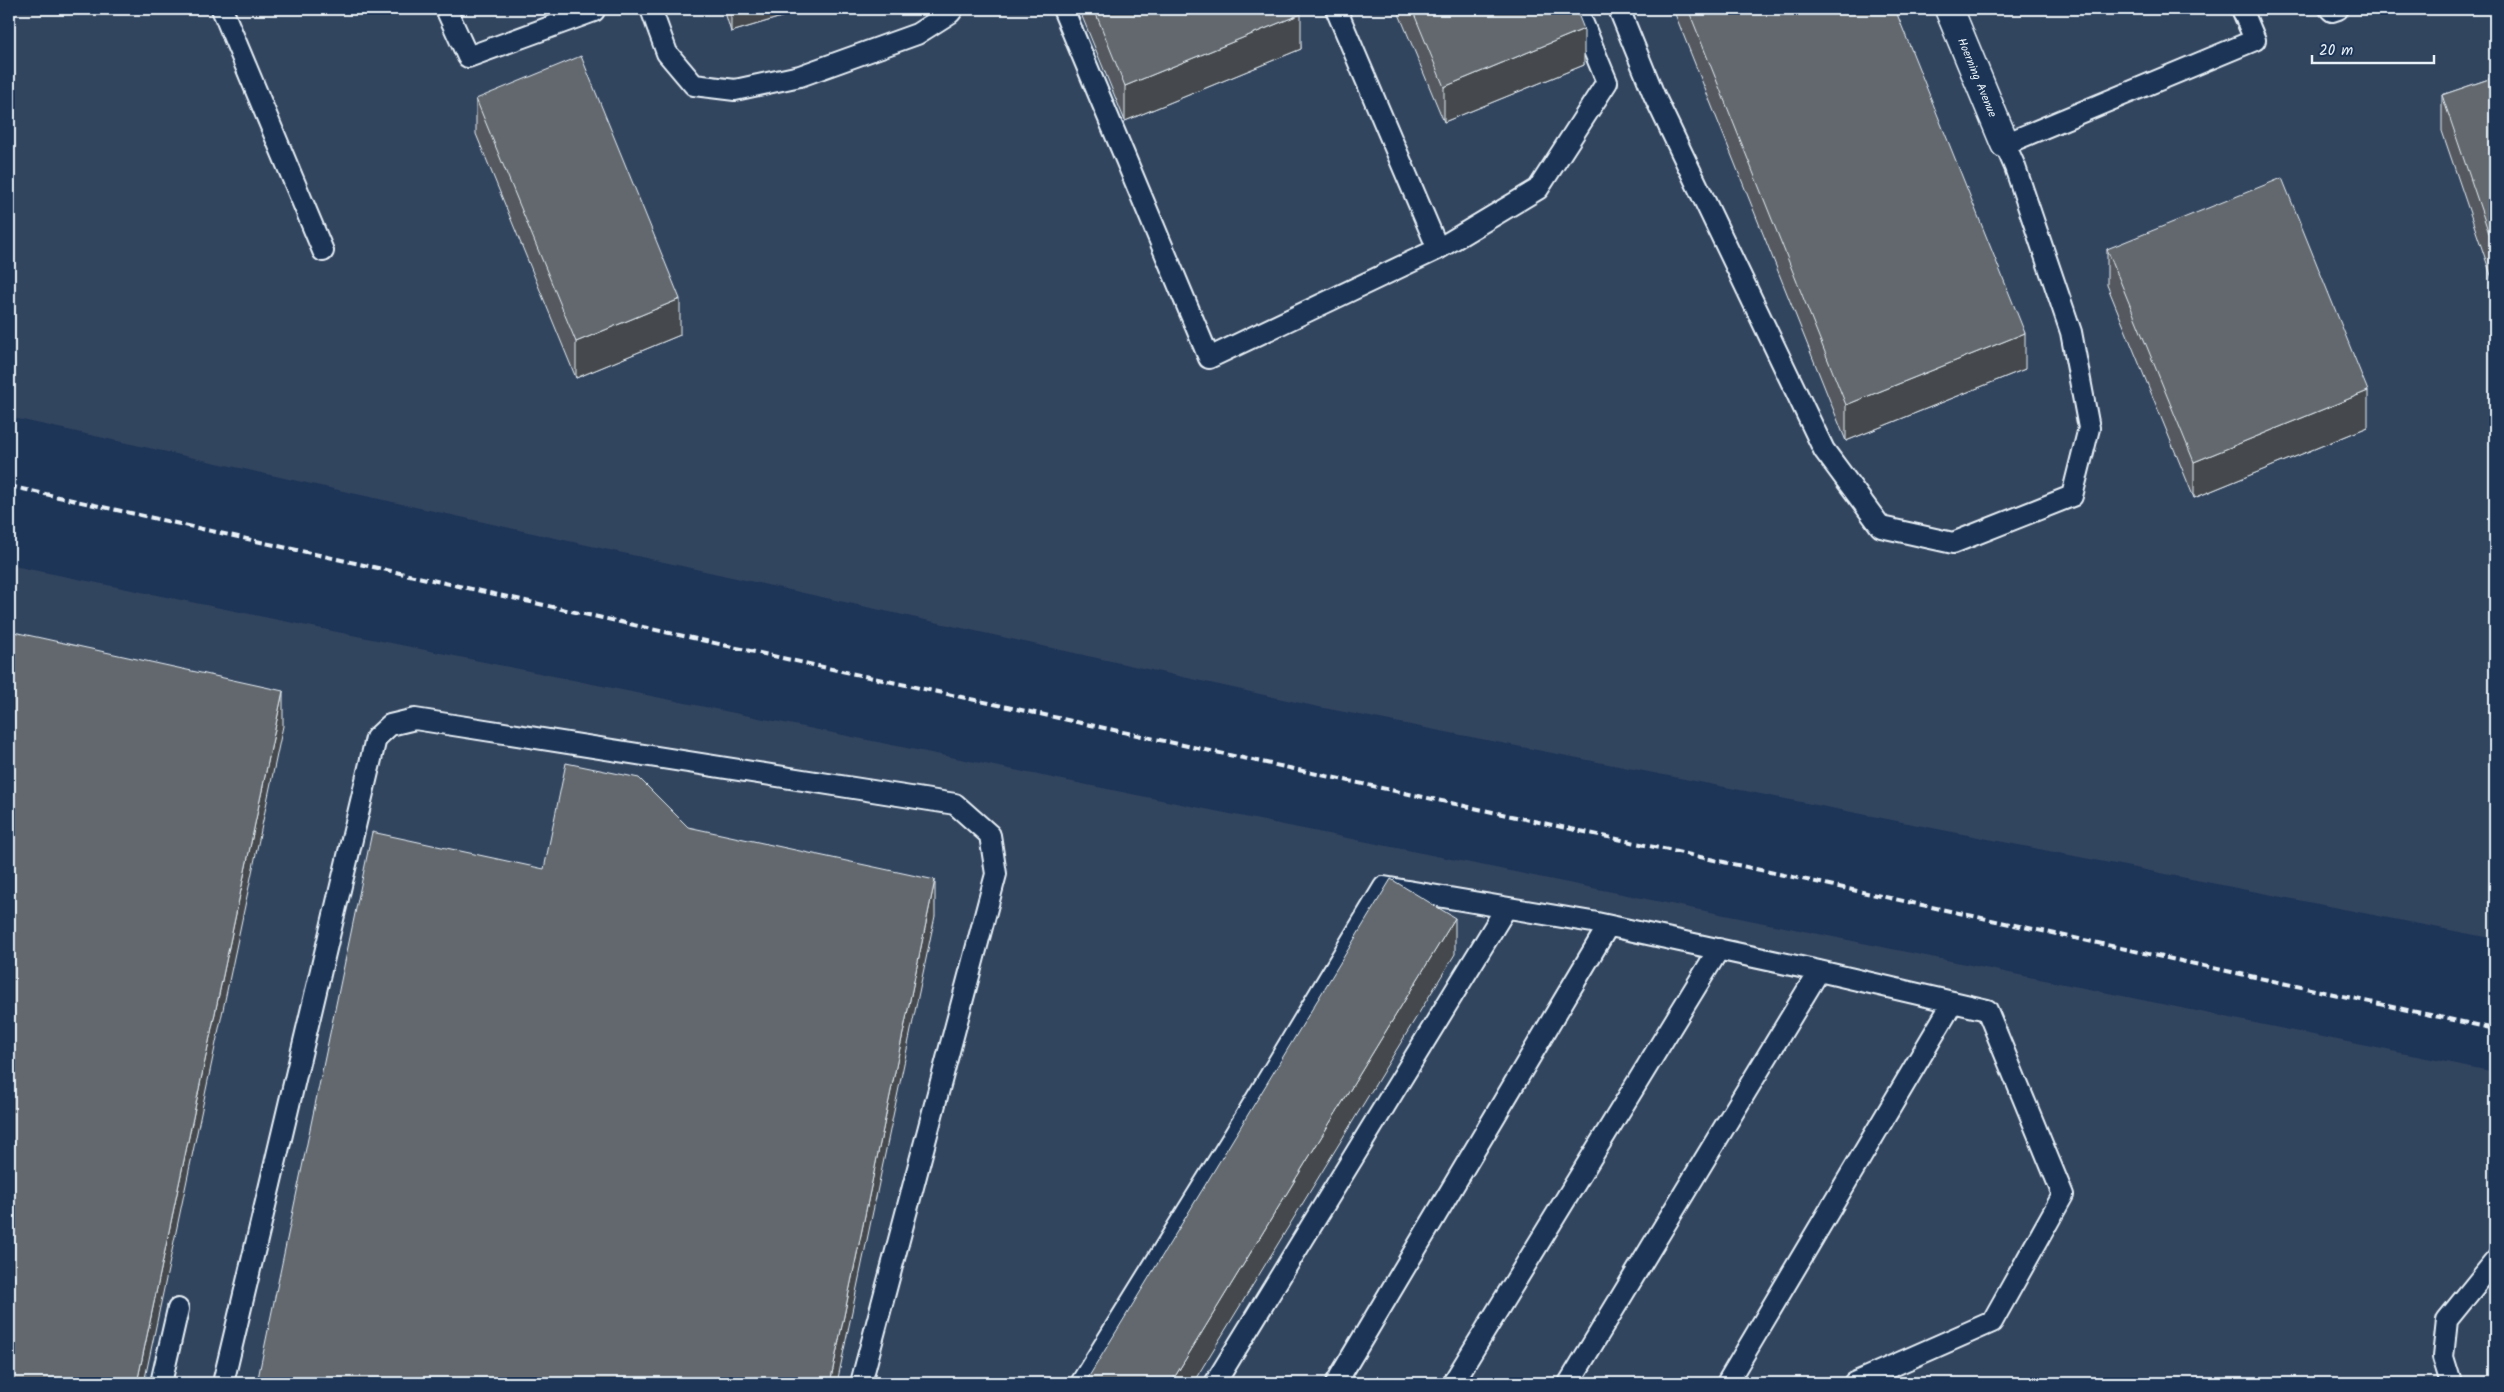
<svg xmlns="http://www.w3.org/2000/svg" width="2504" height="1392" viewBox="0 0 2504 1392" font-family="Kalam,sans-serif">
<rect width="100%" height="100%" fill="#1d3557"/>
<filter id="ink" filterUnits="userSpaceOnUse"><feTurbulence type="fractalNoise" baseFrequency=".02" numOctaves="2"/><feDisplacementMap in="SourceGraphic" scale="10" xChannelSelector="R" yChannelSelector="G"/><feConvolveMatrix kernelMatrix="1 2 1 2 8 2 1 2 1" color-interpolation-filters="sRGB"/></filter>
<g filter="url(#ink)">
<path fill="#32445e" d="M9,9H2495V939L1314,706L9,417Z
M9,565L2495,1072V1383H9Z"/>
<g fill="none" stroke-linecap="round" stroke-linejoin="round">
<defs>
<path id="lane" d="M222,9L323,251
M446,9L468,57L594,11L593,9
M651,9L667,53L694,85L735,90L800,76L917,34L950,13L953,9
M1063,9L1209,358L1438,249L1538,189L1607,82L1577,9
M1336,9L1438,249
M1619,9L1654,95L1824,450L1881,527L1953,543L2072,496L2089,428L2071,332L2015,167L2005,144L2255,40L2242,9
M2330,9L2332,11L2338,9
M161,1383L178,1309
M223,1383L376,738L390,725L415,719L955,804L990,835L996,874L861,1383
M1081,1383L1234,1136L1384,887L1592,922L1819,971L1987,1010L2063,1195L1992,1322L1854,1383
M1215,1383L1506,908
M1336,1383L1608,926
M1453,1383L1719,949
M1569,1383L1819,971
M1727,1383L1953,1002
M2451,1383L2443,1357L2447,1320L2495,1261"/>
<g id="street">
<path id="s1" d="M1949,9L2005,144"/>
</g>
</defs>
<use href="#lane" stroke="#e8f1f8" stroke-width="24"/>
<use href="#street" stroke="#e8f1f8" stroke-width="31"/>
<use href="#lane" stroke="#1d3557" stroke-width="20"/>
<use href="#street" stroke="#1d3557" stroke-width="28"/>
<path stroke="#e8f1f8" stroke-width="4" stroke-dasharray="8 4" stroke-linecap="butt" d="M9,486L818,666L2495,1029"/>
</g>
<path fill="#54595f" stroke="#e8f1f8" d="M724,9H808L731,32Z
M1079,9H1299L1301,49L1125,121Z
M1397,9H1576L1584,65L1444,122Z
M1673,9H1895L2025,369L1846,441Z
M2495,77V287L2442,131V95Z
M476,99L680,335L576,378L476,134Z
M2107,249L2368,427L2194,498L2107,285Z"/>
<path fill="#45494d" stroke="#e8f1f8" d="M731,9H808L731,32Z
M1301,14V49L1125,121V86Z
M1584,29V65L1444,122V87Z
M680,299V335L576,378V342Z
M2025,333V369L1846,441V405Z
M2368,391V427L2194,498V462Z
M283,691V726L144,1383H137Z
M935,880V916L837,1383H830Z
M1455,918V954L1193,1383H1171Z"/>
<path fill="#62686e" stroke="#e8f1f8" d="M1094,9H1299L1301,14L1125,86Z
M1412,9H1576L1584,29L1444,87Z
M1688,9H1895L2025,333L1846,405Z
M581,56L680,299L576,342L476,99Z
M2495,77V251L2442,95Z
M2282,178L2368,391L2194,462L2107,249Z
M9,631L283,691L137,1383H9Z
M566,763L639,778L688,827L935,880L830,1383H257L372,832L544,869Z
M1391,879L1455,918L1171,1383H1085Z"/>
</g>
<g text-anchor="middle" stroke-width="4" stroke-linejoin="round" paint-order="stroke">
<g font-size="12" fill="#e8f1f8" stroke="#1d3557">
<text dy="4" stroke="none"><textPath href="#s1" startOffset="74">Hoerning Avenue</textPath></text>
</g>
</g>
<rect width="2504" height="1392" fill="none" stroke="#1d3557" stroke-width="30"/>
<rect x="15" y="15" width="2474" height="1362" fill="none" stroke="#e8f1f8" stroke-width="2" filter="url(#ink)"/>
<path d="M2312 55v8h122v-8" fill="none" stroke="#e8f1f8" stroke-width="2.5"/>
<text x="2319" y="55" font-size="15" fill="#e8f1f8" stroke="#1d3557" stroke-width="4" paint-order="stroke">20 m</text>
</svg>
